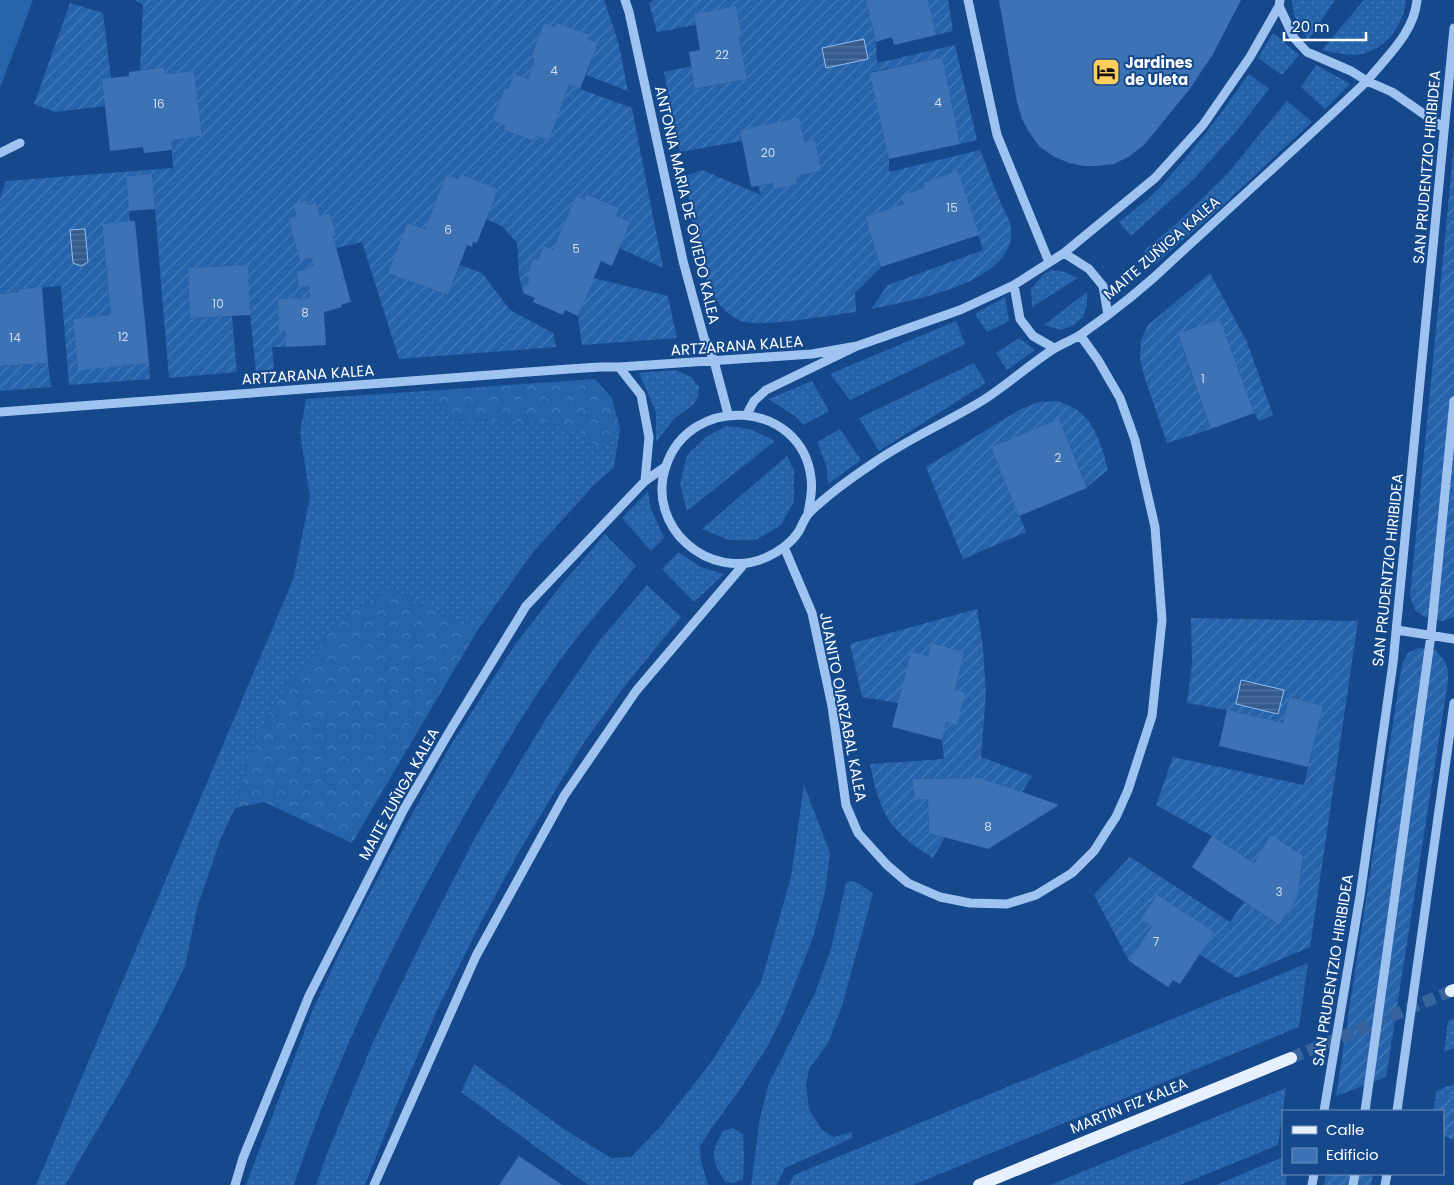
<svg xmlns="http://www.w3.org/2000/svg" width="1454" height="1185" viewBox="0 0 1454 1185" font-family="Poppins,sans-serif">
<defs>
<pattern id="grass-dots" width="8" height="8" patternUnits="userSpaceOnUse" patternTransform="scale(1.25)"><rect width="8" height="8" fill="#2763ab"/><path d="M2 2h.1M6 6h.1" fill="none" stroke="#477ab8" stroke-width="1.8" stroke-linecap="round"/></pattern>
<pattern id="forest-crowns" width="20" height="18" patternUnits="userSpaceOnUse" patternTransform="scale(1.25)"><rect width="20" height="18" fill="#2763ab"/><path d="M2 6a3 3 0 1 1 6 0M12 15a3 3 0 1 1 6 0" fill="none" stroke="#477ab8"/></pattern>
<pattern id="garden-furrows" width="10" height="10" patternUnits="userSpaceOnUse" patternTransform="scale(1.25)"><rect width="10" height="10" fill="#2763ab"/><path d="M-1 1l2-2M0 10L10 0M9 11l2-2" fill="none" stroke="#477ab8"/></pattern>
<pattern id="water-rules" width="6" height="5" patternUnits="userSpaceOnUse" patternTransform="scale(1.25)"><rect width="6" height="5" fill="#365c8e"/><path d="M0 2.5h6" fill="none" stroke="#54749f"/></pattern>
</defs>
<rect width="100%" height="100%" fill="#15498c"/>
<path fill="url(#grass-dots)" d="M1292,0H1335L1308,40L1294,15Z
M1364,0H1406C1404,27 1382,54 1354,55C1344,55 1332,52 1322,50Z
M1273,33L1299,55L1282,75L1258,58Z
M1316,65L1350,84L1325,109L1301,87Z
M1249,74L1269,89L1234,134L1192,181L1131,236L1119,222C1131,212 1144,203 1155,192C1190,156 1220,115 1249,74Z
M1287,101L1312,122L1219,209L1154,265L1144,251L1177,223L1228,173Z
M1051,270L1065,272L1078,278L1032,307L1031,289L1043,275Z
M1087,292V305L1083,317L1074,325L1060,330L1044,325Z
M1005,297L1009,321L987,332L975,314Z
M956,321L965,344L850,400L830,374Z
M1019,338L1035,350L1007,370L996,353Z
M974,363L986,383L879,451L859,418Z
M676,370L691,377L699,387L698,396L694,404L675,418L656,442V412L639,373Z
M812,381L829,411L804,425L795,416L768,399Z
M424,391L451,419L546,423L580,430L597,448L620,429L614,467L595,484L533,552L477,631L391,588L339,620L270,710L247,764L235,808L221,838L197,908L185,966L157,1023L121,1089L65,1185H36L293,580L310,497L300,433L306,399Z
M726,426L750,429L775,441L687,511L680,484L687,455L706,437Z
M840,429L861,460L828,484L827,468L817,442Z
M787,456L794,470V501L781,525L756,540H729L702,529Z
M648,491L651,509L664,538L651,551L622,518Z
M605,534L636,566C616,591 595,615 576,639C538,688 507,742 476,795C404,919 339,1049 294,1185H246L313,1009L350,931L402,832L452,743L514,646L562,584Z
M678,552L701,567L724,574L694,602L662,569Z
M647,585L681,617L624,687L583,744L521,848L481,922L438,1008L396,1106L365,1185H316L327,1154L373,1042L423,939L477,834L547,717L600,640Z
M804,785L830,853L825,892L813,937L783,1015L767,1047L741,1088L711,1129L700,1146L701,1161L708,1185H588L461,1092L474,1064L567,1131L611,1158L631,1157L661,1126L712,1061L761,982L791,877Z
M851,881L858,883L873,893L842,1006L828,1043L809,1069L806,1085L809,1109L822,1130L834,1137L852,1132V1138L785,1168L777,1185H751L760,1117L769,1083L815,993L831,949L846,883Z
M1308,963L1299,1027L913,1185H789L794,1175Z
M1454,1019V1048L1444,1052L1448,1021Z
M1454,1084V1094L1435,1102L1436,1091Z
M1286,1088L1278,1145L1180,1185H1050Z
M733,1128L743,1134L744,1157L743,1179L735,1183L725,1182C712,1159 709,1155 723,1131Z
M1283,1157V1174H1287L1286,1185H1216Z"/>
<path fill="url(#forest-crowns)" d="M595,379L612,398L620,429L597,448L580,430L546,423L451,419L424,391Z
M391,588L477,631L352,843L264,802L235,808L247,764L270,710L339,620Z"/>
<path fill="url(#garden-furrows)" d="M135,0H604L618,41L628,91L586,75L598,43L587,39L588,35L557,23L555,27L544,23L531,57L535,59L528,79L514,74L508,89L505,88L492,120L505,125L504,130L534,141L536,136L549,140L569,85L632,108L663,268L619,248L630,222L616,216L619,208L588,194L585,200L576,196L553,250L544,246L538,260L534,258L526,276L530,278L523,293L519,275L517,243L502,226L486,219L498,189L460,174L458,179L446,175L425,229L407,223L388,273L448,295L460,265L482,273L510,310L553,333L556,347L399,359L362,242L336,248L333,236L336,235L330,213L320,216L316,203L308,205L307,200L293,204L297,216L288,218L300,261L312,258L314,266L308,267V270L297,271L298,286H310V298L278,300L279,331H286V347H272L274,369L256,371L250,315L247,265L188,268L190,318L232,316L237,372L169,378L152,174L126,176L130,221L102,224L111,315L73,319L78,369L149,363L150,379L69,385L61,286L19,289V292L0,294V198L6,181L173,168L171,140L202,136L194,71L165,74L164,67L140,70L143,5Z
M654,0H866L876,42L877,63L955,45L977,140L960,144L942,57L871,72L889,159V172L980,150C988,170 995,189 1003,208C1006,214 1011,222 1011,229C1017,283 909,301 871,309L888,285L983,250L958,172L923,183L924,188L904,204L865,217L881,267L855,293L856,312C830,315 763,328 741,321C732,317 723,310 718,302C697,270 692,213 685,176L702,170L761,195L758,186L773,183L774,188L797,184L796,176L821,171L815,140L804,142L799,119L740,130L742,141L680,152L664,72L691,66L696,89L747,79L739,37L742,36L736,6L694,14L696,25L657,32L649,3Z
M928,0H948L953,31L936,35Z
M70,3L103,13L111,78L102,80L105,106L55,112L34,104Z
M1454,146V617L1443,621L1425,617L1415,610L1410,596Z
M1210,273L1247,342L1273,415L1259,421L1254,413L1220,319L1178,335L1211,429L1167,443L1145,379L1140,359L1141,340L1148,325Z
M593,278L668,296L677,338L582,345L578,316Z
M48,363L51,387L0,391V366Z
M1058,401C1064,404 1071,406 1076,409C1095,422 1103,449 1108,470L1087,487L1059,419L991,447L1026,532L963,559L926,467L1021,409L1039,402Z
M977,609L983,647L986,694L981,757L1032,776L1022,792L980,778L914,779L915,800L928,799L929,833L945,837L933,858C889,831 880,814 870,764L944,759L942,740L946,722L957,725L955,690L964,652L931,644L928,656L898,703L862,697L850,644Z
M1191,618L1358,621L1310,947L1237,978L1142,919L1152,926L1129,961L1094,895L1130,857L1230,922L1244,902L1279,925L1297,898L1303,856L1271,836L1254,863L1212,836L1156,805L1173,757L1304,785L1323,706L1289,697L1283,723L1227,710L1187,703L1192,665Z
M1419,648L1435,650C1446,661 1449,666 1448,681L1386,1077L1336,1096L1402,664L1408,653Z
M1454,1094V1140L1443,1136V1111H1433L1435,1102Z
M1326,1174H1373L1371,1185H1324Z"/>
<path fill="#2763ab" d="M0,0H33L0,88Z"/>
<path fill="url(#water-rules)" stroke="#90bef3" d="M864,39L868,59L826,68L822,48Z
M85,229L88,262L81,266L73,263L70,230Z
M1241,680L1284,690L1278,714L1236,704Z"/>
<path fill="#3d73b5" d="M866,0H928L936,35L894,45L892,37L876,42Z
M999,0H1241L1213,54L1189,90L1144,145L1130,156L1114,164L1098,166H1084L1069,163L1055,157L1040,147L1029,132L1022,119L1017,102Z
M736,6L742,36L739,37L747,79L695,89L689,52L700,50L694,14Z
M544,23L555,27L557,23L589,35L587,39L598,43L580,89L569,85L549,140L536,136L534,141L504,130L505,125L492,120L505,88L508,89L514,74L528,79L535,59L531,57Z
M942,57L960,144L889,159L870,73Z
M164,67L165,74L194,71L202,136L171,140L172,150L144,153L143,147L110,151L102,79L129,76V72Z
M799,118L804,142L815,140L821,171L796,176L797,184L774,189L773,183L751,187L740,130Z
M958,171L979,235L881,267L865,217L904,204L901,196L924,188L923,183Z
M152,174L155,209L129,211L126,176Z
M460,174L498,189L477,243L473,242L472,247L467,245L448,295L388,273L407,223L425,229L446,175L458,179Z
M587,194L619,208L616,216L630,222L612,266L601,261L578,316L565,310L563,315L533,302L535,298L523,293L530,278L526,276L534,258L538,260L544,246L553,250L576,196L585,200Z
M307,200L308,205L316,203L320,216L330,213L336,235L333,236L351,302L341,305L342,307L324,312L326,345L286,347V331H279L278,299L310,298V286H298L297,271L308,270V267L314,266L312,258L300,261L288,218L297,216L293,204Z
M130,221H135L149,363L78,370L73,319L111,315L102,224Z
M248,265L250,315L190,318L188,268Z
M42,287L48,363L0,366V294L19,292V289Z
M1220,319L1254,413L1211,429L1178,334Z
M1059,419L1087,488L1019,516L991,447Z
M931,643L964,652L955,690L965,693L957,725L946,722L942,740L892,727L911,652L928,656Z
M1289,697L1323,706L1308,767L1219,746L1227,710L1283,723Z
M980,778L1022,792L1059,805L988,849L929,833L928,799L915,800L913,779Z
M1271,835L1303,856L1297,898L1279,925L1192,867L1212,836L1254,863Z
M1157,895L1214,932L1180,984L1173,980L1168,987L1129,961L1152,926L1141,919Z
M519,1156L562,1185H499Z"/>
<g fill="none" stroke-linecap="round" stroke-linejoin="round">
<path stroke="#38649d" stroke-width="12" stroke-dasharray="12 6" stroke-linecap="butt" d="M1291,1058L1451,991"/>
<path stroke="#9ec3f0" stroke-width="9" d="M625,0L629,12L683,261L704,338L714,361L728,414
M968,0L997,135L1049,262
M1280,0L1279,6L1294,38L1307,52L1351,71L1367,81C1387,56 1414,33 1417,0
M0,153L20,143
M1064,253L1089,269L1103,286L1108,315
M1014,285L1020,319L1033,336L1054,348
M619,367L641,395L649,437L645,481
M0,412L569,369L600,367H619L812,354L857,346
M747,414L754,401L766,390L857,346L960,310L1014,285L1064,253L1155,178L1203,125L1250,57L1279,6
M808,513C810,501 813,491 811,478C802,400 690,393 666,466C645,527 710,583 767,557C779,552 792,542 799,531C803,524 805,516 811,511C829,494 851,478 872,464C907,439 948,422 985,399C1008,384 1029,365 1052,350C1062,343 1074,340 1083,333C1116,310 1147,285 1175,258C1239,199 1304,141 1367,81L1392,92L1444,128
M784,547L812,613L832,706L846,805L858,833L887,865L908,883L940,897L970,903L1007,904L1036,895L1072,873L1094,851L1108,829L1116,817L1128,790L1152,716L1162,620L1155,527L1135,440L1120,398L1098,360L1080,335
M1397,630L1454,639
M1324,1111L1360,896L1393,663L1454,28
M1365,1111L1431,635L1454,401
M1397,1111L1454,703
M235,1185L243,1158L309,996L404,809L451,729L526,606L645,481L665,467
M374,1185L476,956L564,796L636,691L744,564
M1312,1185L1314,1174
M1353,1185L1355,1174
M1385,1185L1387,1174"/>
<path stroke="#e6f0ff" stroke-width="12" d="M1451,991L1454,990
M979,1185L1291,1058"/>
</g>
<defs>
<symbol id="hotel-square" viewBox="-11 -11 22 22"><rect x="-9" y="-9" width="18" height="18" rx="4" fill="#ffcf5c" stroke="#15498c"/><path d="M-6-4.5h1.5V1H6V5H4.5V3h-9V5H-6ZM-4 0a1.8 1.8 0 1 1 3.6 0ZM.5 0V-2.5h3Q6-2.5 6 0Z" fill="#111"/></symbol>
</defs>
<g fill-rule="evenodd">
<use href="#hotel-square" x="1090" y="56" width="32" height="32"/>
</g>
<g text-anchor="middle" stroke-width="4" stroke-linejoin="round" paint-order="stroke">
<g font-size="12" fill="#cedcec">
<text x="722" y="59">22</text>
<text x="554" y="75">4</text>
<text x="938" y="107">4</text>
<text x="159" y="108">16</text>
<text x="768" y="157">20</text>
<text x="952" y="212">15</text>
<text x="448" y="234">6</text>
<text x="576" y="253">5</text>
<text x="218" y="308">10</text>
<text x="305" y="317">8</text>
<text x="123" y="341">12</text>
<text x="15" y="342">14</text>
<text x="1203" y="383">1</text>
<text x="1058" y="462">2</text>
<text x="988" y="831">8</text>
<text x="1279" y="896">3</text>
<text x="1156" y="946">7</text>
</g>
<g font-size="15" font-weight="bold" fill="#fff" stroke="#15498c" text-anchor="start">
<text x="1125" y="68">Jardines<tspan x="1125" dy="17">de Uleta</tspan></text>
</g>
<g font-size="15" fill="#fff" stroke="#15498c">
<text transform="translate(1427 167) rotate(-85)" y="5">SAN PRUDENTZIO HIRIBIDEA</text>
<text transform="translate(687 205) rotate(77)" y="5">ANTONIA MARIA DE OVIEDO KALEA</text>
<text transform="translate(1162 248) rotate(-41)" y="5">MAITE ZUÑIGA KALEA</text>
<text transform="translate(737 346) rotate(-4)" y="5">ARTZARANA KALEA</text>
<text transform="translate(308 375) rotate(-4)" y="5">ARTZARANA KALEA</text>
<text transform="translate(1388 570) rotate(-84)" y="5">SAN PRUDENTZIO HIRIBIDEA</text>
<text transform="translate(843 707) rotate(79)" y="5">JUANITO OIARZABAL KALEA</text>
<text transform="translate(399 794) rotate(-61)" y="5">MAITE ZUÑIGA KALEA</text>
<text transform="translate(1333 970) rotate(-81)" y="5">SAN PRUDENTZIO HIRIBIDEA</text>
<text transform="translate(1129 1106) rotate(-22)" y="5">MARTIN FIZ KALEA</text>
</g>
</g>
<rect x="1282" y="1110" width="162" height="65" fill="#15498c" stroke="#7392ba"/>
<rect x="1292" y="1126" width="25" height="8" fill="#e6f0ff" stroke="#7392ba"/>
<text x="1326" y="1135" font-size="15" fill="#ffffff">Calle</text>
<rect x="1292" y="1148" width="25" height="15" fill="#3d73b5" stroke="#7392ba"/>
<text x="1326" y="1160" font-size="15" fill="#ffffff">Edificio</text>
<path d="M1284 32v8h82v-8" fill="none" stroke="#ffffff" stroke-width="2.5"/>
<text x="1292" y="32" font-size="15" fill="#ffffff" stroke="#15498c" stroke-width="4" paint-order="stroke">20 m</text>
</svg>
